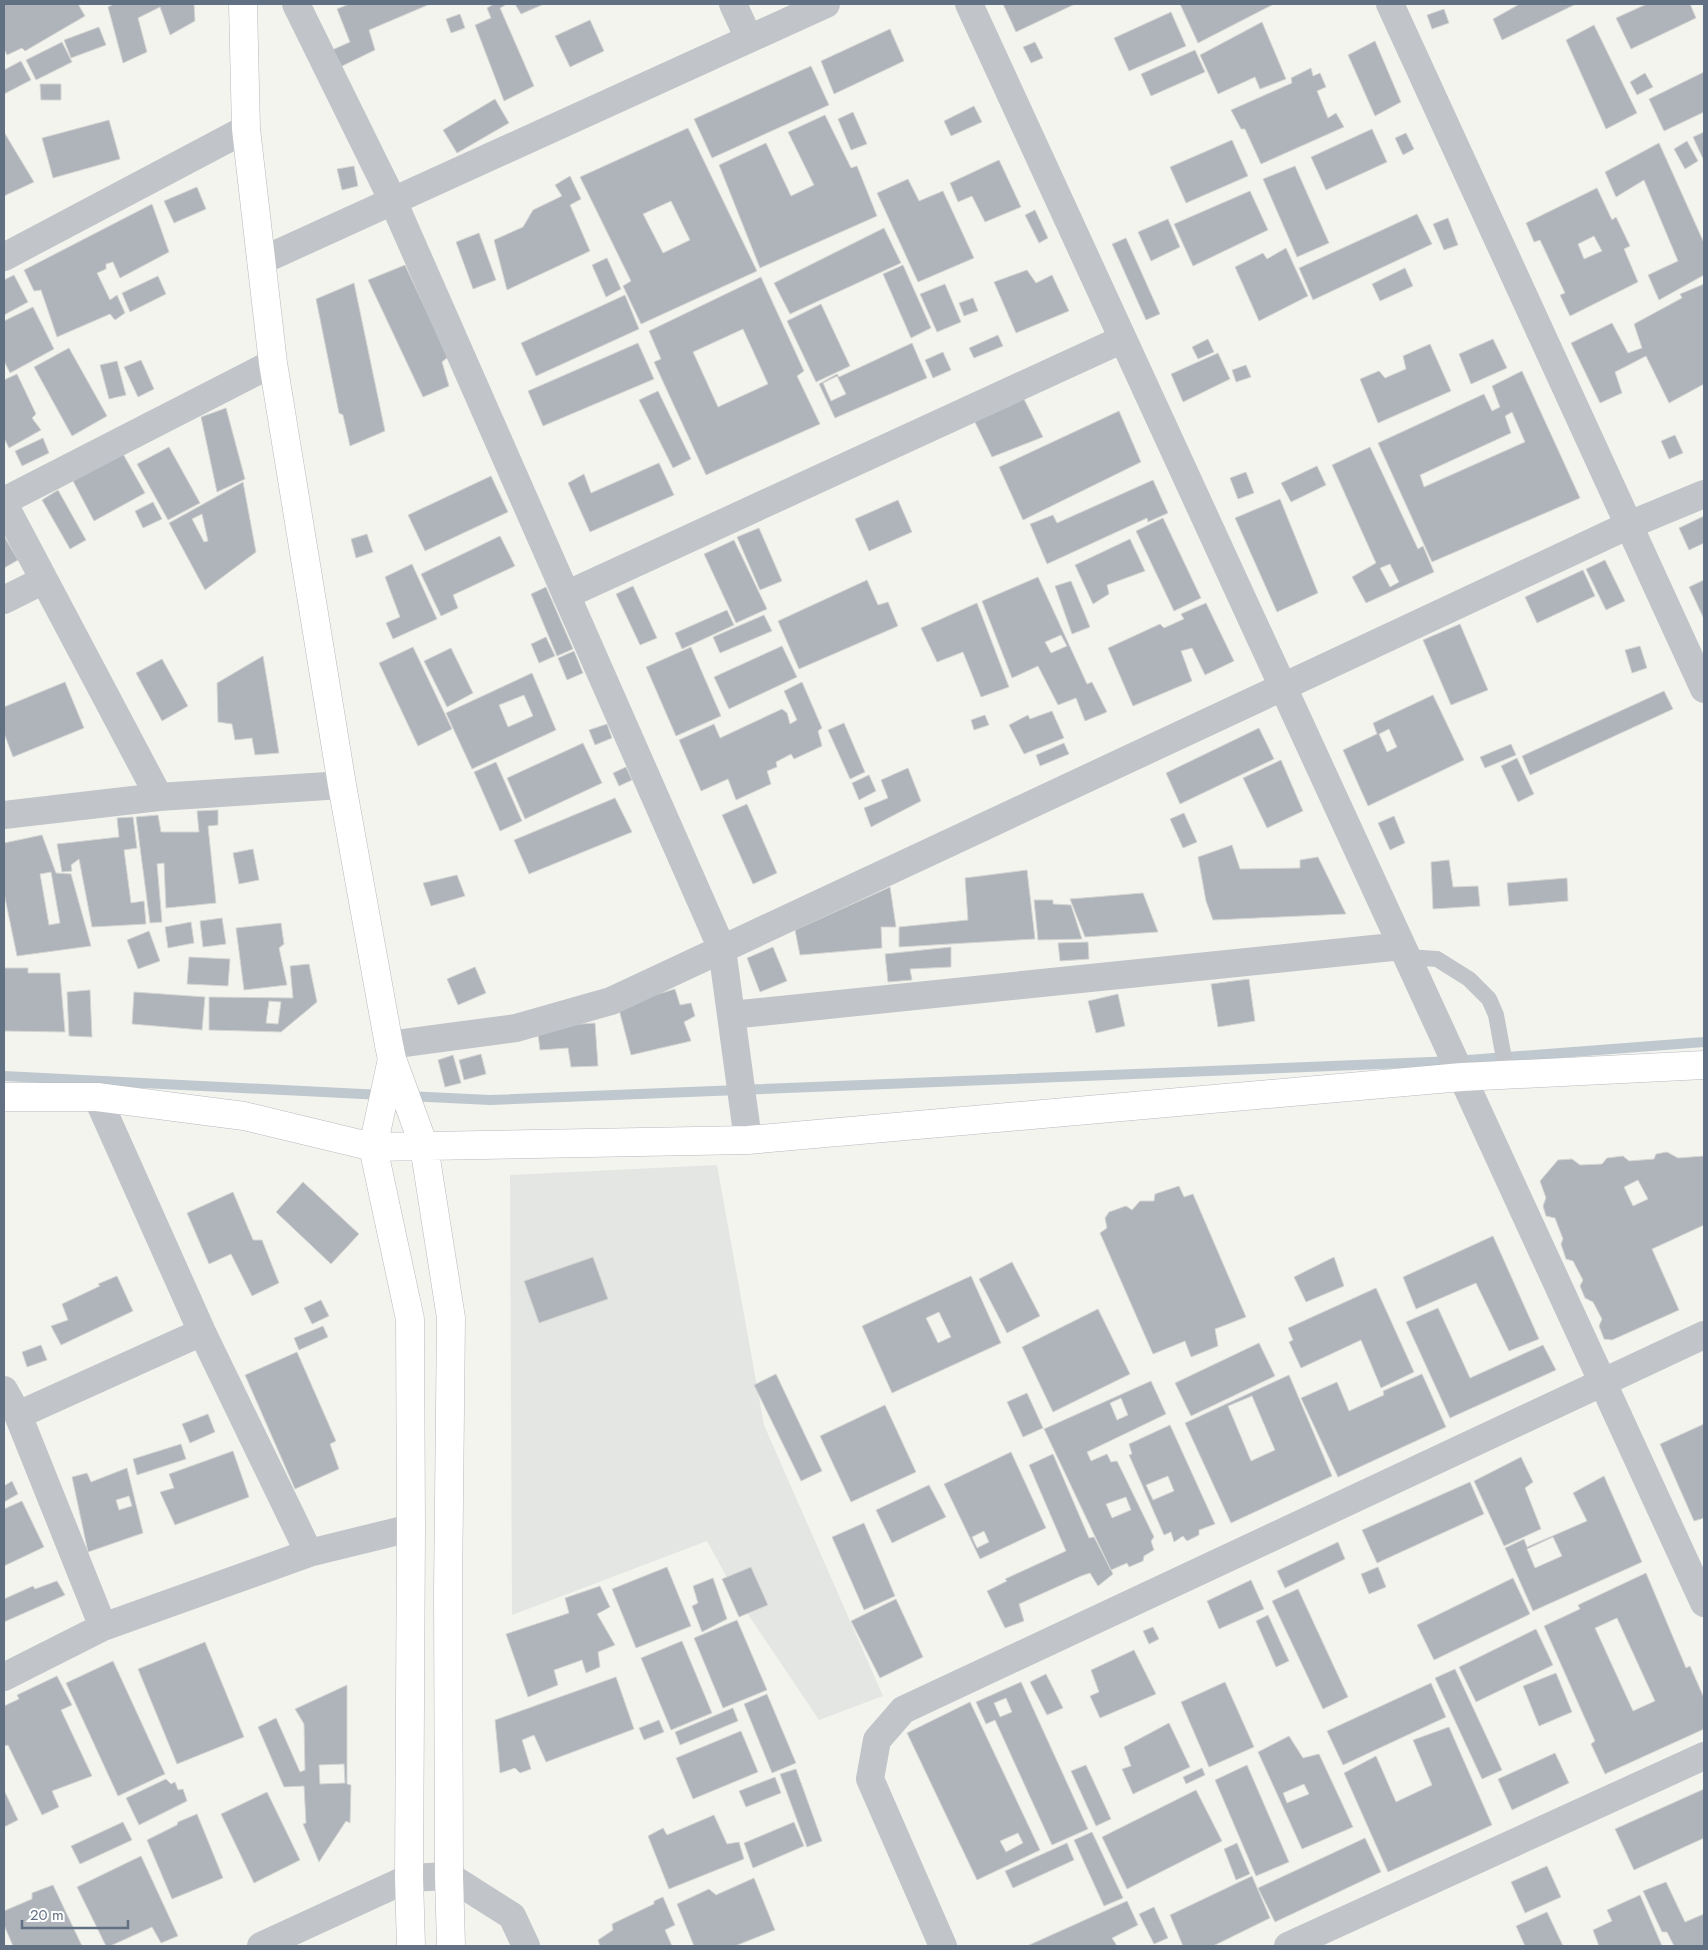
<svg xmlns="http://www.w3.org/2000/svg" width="1708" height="1950" viewBox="0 0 1708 1950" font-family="Jost,sans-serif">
<rect width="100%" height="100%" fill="#f4f4ef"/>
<path fill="#e4e6e3" d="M717,1165L764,1425L883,1696L819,1720L743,1607L707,1541L512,1615L510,1175Z"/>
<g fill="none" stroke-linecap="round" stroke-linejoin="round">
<path stroke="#bfc8ce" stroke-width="10" d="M4,1076L382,1095
M407,1096L490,1100L1455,1061L1704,1042"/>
</g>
<path fill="#aeb4ba" stroke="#d5d5d3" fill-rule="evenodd" d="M4,4H78L85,16L25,51L22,48L7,55L4,49Z
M114,4H194L195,21L170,35L160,7L138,18L147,52L123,63L108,7Z
M349,4H430L369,30L375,50L340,67L332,50L350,42L337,9Z
M494,4H507L500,8L534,86L504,101L475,25L491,18L487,8Z
M515,4H544L521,14Z
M1003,4H1075L1016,32Z
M1180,4H1274L1198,43Z
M1517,4H1576L1502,40L1493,19L1518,5Z
M1647,4H1690L1696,18L1631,49L1616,18Z
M1444,9L1449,23L1432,29L1427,15Z
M1171,12L1186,46L1129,71L1114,38Z
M460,14L465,28L451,33L446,19Z
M590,20L604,51L570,67L555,36Z
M1262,22L1286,79L1260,89L1255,77L1218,94L1200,55Z
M1594,25L1637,113L1606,129L1566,40Z
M99,27L106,45L71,58L64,40Z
M890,29L904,61L834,94L821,61Z
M1375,41L1401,102L1375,116L1348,55Z
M62,42L72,62L36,80L26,60Z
M1035,42L1043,58L1031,63L1023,47Z
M1195,50L1205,72L1151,96L1141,74Z
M21,61L31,80L4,94V70Z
M811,66L829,105L712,158L694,119Z
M1311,68L1313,76L1320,73L1326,87L1317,91L1328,118L1336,113L1344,127L1261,164L1245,129H1241L1231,110L1292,83L1291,78Z
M1704,72V112L1664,131L1649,99Z
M1645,73L1653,87L1637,95L1630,82Z
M40,84H61V100H41Z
M495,99L509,123L457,153L443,130Z
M974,106L982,122L951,136L944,121Z
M853,112L867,144L851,150L838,119Z
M825,115L851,168L857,166L877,216L760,268L719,165L766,143L791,196L814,185L788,132Z
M109,120L120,159L53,178L42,138Z
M688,128L757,271L641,324L623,286L631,281L580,177ZM671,201L690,240L663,253L643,214Z
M1372,129L1387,162L1326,190L1311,157Z
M4,132L34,182L4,196Z
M1704,132V161L1693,137Z
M1406,133L1414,149L1403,155L1395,138Z
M1232,140L1248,176L1186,203L1170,167Z
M1687,141L1698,161L1685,169L1674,149Z
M1659,143L1704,243V275L1659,300L1648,275L1678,261L1644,180L1616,197L1605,172Z
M999,160L1021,207L985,222L972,196L958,202L950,183Z
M354,166L358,186L342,190L337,169Z
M1295,166L1329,243L1297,257L1263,179Z
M570,176L581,199L570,205L590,251L507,290L494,240L523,227L533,210L562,196L555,185Z
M908,179L919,201L943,191L974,258L918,282L877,193Z
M197,187L206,209L174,223L164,201Z
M1597,188L1612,220L1616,217L1630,246L1624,249L1638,282L1570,316L1560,295L1565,293L1540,240L1534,242L1526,223ZM1594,236L1602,251L1584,259L1578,244Z
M1250,191L1268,230L1193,266L1174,224Z
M152,204L169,252L120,278L113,262L106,264V269L97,273L110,300L117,295L125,313L115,320L110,314L57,337L41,290L34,291L24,270Z
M1035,210L1048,238L1039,243L1025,215Z
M1417,214L1432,244L1313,300L1299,268Z
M1448,218L1458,245L1444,250L1433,224Z
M1168,219L1180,247L1151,261L1138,232Z
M884,228L901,263L790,314L774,283Z
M479,233L496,280L473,289L456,242Z
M1126,238L1160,314L1146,320L1112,244Z
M1286,248L1308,296L1259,321L1235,267L1263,253L1267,259Z
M607,258L621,289L606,297L592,265Z
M405,265L448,357L442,362L449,386L423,397L368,280Z
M903,265L931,328L911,338L883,274Z
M1405,268L1413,286L1380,301L1372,284Z
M1027,270L1036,283L1052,275L1069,311L1016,333L994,282Z
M14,275L28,302L4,315V280Z
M158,276L166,294L130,312L122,293Z
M761,277L804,371L797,376L820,424L706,475L654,362L661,359L649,331ZM743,329L768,384L718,407L693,352Z
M354,283L385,431L350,446L343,415L339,413L316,299Z
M945,284L961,322L937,332L920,294Z
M1704,284V384L1669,403L1646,356L1615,372L1622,393L1600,403L1571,343L1612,323L1628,353L1642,348L1634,324L1682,298L1680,294Z
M625,295L639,329L536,376L521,343Z
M973,298L978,311L964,316L959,303Z
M821,304L850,366L816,382L787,321Z
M33,307L54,349L10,373L4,361V321Z
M998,335L1003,346L974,358L969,348Z
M1208,339L1214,352L1198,359L1192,347Z
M1493,339L1507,368L1471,384L1459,354Z
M638,343L654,379L543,426L528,391Z
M912,343L927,378L835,418L819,384L837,374L839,377ZM837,376L846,394L831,401L823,383Z
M1430,344L1451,391L1378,423L1360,379L1379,371L1385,378L1406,369L1403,356Z
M69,348L107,416L72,436L34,367Z
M943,352L951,370L933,378L925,360Z
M1218,353L1230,379L1183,402L1171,374Z
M141,360L154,389L138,397L124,367Z
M117,361L126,395L109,399L100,365Z
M1246,365L1251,377L1236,382L1232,370Z
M1522,371L1580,498L1432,562L1378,443L1484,394L1492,411L1500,407L1492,386ZM1512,412L1525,442L1424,487L1420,475L1511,433L1505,416Z
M17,374L36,414L32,418L41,430L9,448L4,438V380Z
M658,391L691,459L673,468L639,400Z
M1022,395L1043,437L992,457L973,418Z
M226,408L245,479L217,492L201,417Z
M1119,411L1141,462L1023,520L999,467Z
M1675,435L1683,453L1669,459L1661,441Z
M43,438L49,453L22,466L15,451Z
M169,447L200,503L168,520L137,464Z
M1370,447L1418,549L1423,546L1434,572L1366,603L1352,577L1376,563L1332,465ZM1390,564L1399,582L1390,587L1380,568Z
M123,454L145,493L94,521L73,481Z
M659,463L674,495L590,532L568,483L584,474L591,493Z
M1317,466L1326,485L1291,502L1281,483Z
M1246,472L1254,493L1238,499L1230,478Z
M491,476L508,512L425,551L408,515Z
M1153,480L1168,513L1148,522L1147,518L1047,564L1030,524L1053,515L1057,523Z
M243,482L256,552L205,590L169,523ZM202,514L208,541L204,542L192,519Z
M58,490L86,540L70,549L42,500Z
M1280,499L1318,593L1277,612L1235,518Z
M898,500L912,532L869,551L855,519Z
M153,502L162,519L143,528L135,511Z
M1704,516V543L1689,550L1679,528Z
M1163,518L1201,598L1174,611L1136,531Z
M759,528L782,581L760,590L737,537Z
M367,534L373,552L356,558L351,539Z
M4,536L18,560L4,568Z
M500,536L515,566L453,595L458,608L441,616L421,574Z
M1130,539L1145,571L1107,585L1109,594L1093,604L1075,565Z
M734,540L767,609L736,623L704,554Z
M1605,560L1625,601L1606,610L1586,569Z
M412,564L437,619L393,639L386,623L400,617L385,577Z
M1583,570L1595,596L1537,623L1525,597Z
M1038,577L1087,684L1092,682L1107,712L1085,721L1076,698L1058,705L1038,666L1012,678L982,601ZM1061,635L1067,646L1051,653L1045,642Z
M867,580L878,605L888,602L898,626L799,669L778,621Z
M1704,580V619L1689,587Z
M1071,581L1090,627L1072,634L1055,586Z
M633,586L657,638L640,645L616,594Z
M546,587L573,649L557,656L531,594Z
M977,603L1009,687L981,697L963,652L937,662L921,628Z
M1206,603L1234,661L1205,675L1192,648L1181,651L1192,681L1133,706L1108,648L1160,624L1164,628L1184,619L1181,614Z
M727,610L734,625L682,649L675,633Z
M764,615L772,631L720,653L713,637Z
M1460,624L1488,690L1451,705L1423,640Z
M546,637L555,656L539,663L531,644Z
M782,646L797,677L729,709L714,677Z
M1640,646L1647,668L1632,673L1625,650Z
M413,647L452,729L418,746L379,663Z
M691,647L721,716L676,736L646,667Z
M451,648L473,693L447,707L424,661Z
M574,651L583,673L567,680L558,658Z
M263,656L279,753L255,755L252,738L235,740L232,724L218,722L217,683Z
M162,659L188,706L162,721L136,673Z
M532,673L556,730L472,769L446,713ZM524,695L533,716L508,727L499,705Z
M65,682L84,728L13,757L4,733V707Z
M802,682L822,728L818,731L822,746L794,759L791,754L776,762L777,767L767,771L771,784L736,800L728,779L701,791L679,740L714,724L720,738L782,709L787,713L790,724L797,720L784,691Z
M1664,691L1673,709L1530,775L1522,756Z
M1433,695L1464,760L1368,806L1343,750L1377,734L1373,723ZM1389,729L1397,747L1387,752L1379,734Z
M1052,711L1064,738L1024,754L1009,725L1028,715L1030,719Z
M985,715L989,725L974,730L971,720Z
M844,723L865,772L850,779L828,730Z
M607,724L612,738L595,745L589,730Z
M1259,728L1274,759L1180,804L1166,773Z
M583,743L602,783L525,819L507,778Z
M1064,743L1069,754L1040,766L1036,755Z
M1511,744L1516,755L1485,768L1480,757Z
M1517,758L1534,794L1518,802L1501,766Z
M1281,760L1303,811L1267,828L1243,778Z
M496,762L522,821L500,831L474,772Z
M626,767L632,780L619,786L613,773Z
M908,768L921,801L871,827L864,808L888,798L881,780Z
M869,775L876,791L859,800L852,783Z
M615,798L632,832L529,874L514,840Z
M747,804L777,873L753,884L722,815Z
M218,810V825L208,826L216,903L166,908L164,863L157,864L162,922L150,923L136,817L158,815L161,832H199L197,811Z
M1184,813L1197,842L1183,848L1170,819Z
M1394,816L1405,843L1390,850L1378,823Z
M133,817L137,848L124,850L131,903L144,901L146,924L92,927L79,859L71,865L72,871L62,872L57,844L119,837L117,818Z
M42,835L56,873L71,874L91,946L17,956L4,893V843ZM51,872L60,923L49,925L40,874Z
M1232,845L1240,869L1300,868V860L1318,857L1346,914L1213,920L1206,901L1198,857Z
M253,849L259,880L239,884L233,853Z
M1449,860L1453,887L1478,886L1480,906L1433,909L1431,862Z
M1027,870L1035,939L899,947V927L968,920L965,878Z
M457,875L465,896L431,906L423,883Z
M1567,878L1568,901L1509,906L1507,883Z
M890,887L896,927H881L882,948L800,955L795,930Z
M1143,893L1158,932L1085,937L1070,899Z
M1034,900H1053V904L1071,905L1082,939L1038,940Z
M222,918L226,944L203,947L200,921Z
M191,922L194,943L168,948L165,927Z
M281,923L284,944L279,948L287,985L244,990L236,928Z
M149,931L160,961L138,969L127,940Z
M1088,942L1089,959L1060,961L1058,943Z
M773,947L787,981L760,992L747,958Z
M951,947V967L910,969L912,980L888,982L885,954Z
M189,957L230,959L228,986L187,984Z
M309,964L317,1002L281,1032L209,1030V997L293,998L290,966ZM269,1001L281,1002L278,1024L266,1023Z
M475,967L486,993L458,1005L447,979Z
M4,968H28V973H60L65,1032L4,1031Z
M1249,979L1255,1021L1218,1027L1211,984Z
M675,989L680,1005L691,1003L695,1016L684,1022L691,1041L631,1055L618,1006Z
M90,990L92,1037L69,1036L67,992Z
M134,992L205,997L202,1030L132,1024Z
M1118,994L1125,1026L1096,1033L1088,1001Z
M595,1023L598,1066L571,1067L568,1048L540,1050L537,1027Z
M481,1054L486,1074L464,1080L459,1060Z
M453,1055L461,1083L445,1087L438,1060Z
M1667,1152L1678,1158L1704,1156V1225L1652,1249L1679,1310L1612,1340L1604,1339L1599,1326L1602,1319L1593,1302L1585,1298L1580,1286L1583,1280L1573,1261L1566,1259L1561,1244L1563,1239L1555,1218L1546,1216L1543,1206L1546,1198L1540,1181L1558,1160L1572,1159L1580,1165L1602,1164L1607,1158L1623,1156L1629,1161L1654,1159L1656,1154ZM1638,1180L1648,1199L1633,1206L1624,1187Z
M303,1182L359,1234L331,1264L276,1212Z
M1179,1186L1184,1197L1193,1194L1246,1317L1215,1329L1218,1346L1191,1357L1185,1341L1153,1354L1100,1233L1107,1228L1105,1218L1109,1212L1126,1206L1132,1210L1140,1201H1154L1155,1194Z
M233,1192L253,1240H262L279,1283L252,1296L231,1254L209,1264L187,1213Z
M1493,1236L1539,1339L1509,1351L1476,1283L1416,1309L1403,1277Z
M593,1257L608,1299L539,1323L524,1281Z
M1334,1257L1344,1286L1306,1302L1294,1277Z
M1012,1262L1040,1316L1007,1333L979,1279Z
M117,1276L133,1311L61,1345L51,1326L68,1320L62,1304L100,1286L98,1284Z
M971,1276L1001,1343L892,1393L862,1326ZM939,1312L951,1337L938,1343L926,1318Z
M1376,1288L1414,1372L1381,1388L1361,1340L1301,1368L1289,1342L1293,1340L1288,1328Z
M321,1300L329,1316L312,1324L304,1308Z
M1438,1308L1470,1378L1543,1345L1556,1370L1450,1418L1406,1322Z
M1098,1309L1130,1374L1053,1412L1022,1347Z
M323,1326L328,1337L299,1350L294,1338Z
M1259,1343L1275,1376L1191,1416L1175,1383Z
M41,1345L47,1360L27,1367L22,1352Z
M297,1352L336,1441L330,1444L339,1469L295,1489L245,1375Z
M776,1374L822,1471L801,1481L754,1385Z
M1422,1374L1446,1427L1338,1477L1301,1398L1337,1382L1349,1411L1384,1395L1383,1391Z
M1289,1375L1332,1476L1231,1523L1185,1423ZM1252,1396L1275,1450L1251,1461L1228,1406Z
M1151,1381L1166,1414L1087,1452L1091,1461L1107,1454L1111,1462L1117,1461L1154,1537L1151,1541L1154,1550L1144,1556L1143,1561L1129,1567L1127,1563L1111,1570L1044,1429ZM1121,1398L1128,1415L1117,1420L1110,1403ZM1126,1497L1131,1510L1112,1518L1106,1504Z
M1027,1393L1043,1428L1023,1437L1007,1402Z
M885,1405L916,1472L851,1502L820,1436Z
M208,1414L215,1432L190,1443L182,1424Z
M1704,1424V1518L1694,1521L1660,1444Z
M1170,1425L1215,1524L1199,1530V1535L1187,1541L1183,1536L1174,1542L1171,1532L1164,1535L1129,1455L1132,1454L1129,1444ZM1168,1476L1174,1491L1153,1500L1146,1485Z
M181,1444L186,1459L137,1475L133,1459Z
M233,1451L249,1497L175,1525L160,1492L174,1488L169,1474Z
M1011,1452L1046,1528L980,1559L944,1484ZM984,1531L989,1542L977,1548L972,1537Z
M1053,1454L1089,1538L1094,1537L1113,1574L1098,1586L1090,1573L1081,1576L1019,1604L1024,1621L1005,1628L987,1591L1007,1581L1005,1579L1066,1551L1029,1465Z
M1521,1457L1533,1482L1525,1488L1541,1529L1504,1546L1474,1481Z
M127,1468L143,1533L88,1552L72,1477L87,1473L91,1482ZM129,1496L132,1506L119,1510L116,1500Z
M1604,1476L1642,1562L1533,1611L1505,1548L1524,1539L1527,1547L1587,1521L1573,1493ZM1553,1537L1562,1556L1535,1568L1527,1549Z
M12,1481L18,1494L4,1502V1486Z
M1470,1482L1484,1514L1377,1563L1362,1530Z
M929,1485L946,1517L892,1543L876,1510Z
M22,1501L44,1547L4,1566V1509Z
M864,1523L895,1596L864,1610L832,1537Z
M1338,1542L1345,1559L1285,1588L1277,1571Z
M667,1567L691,1626L636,1648L612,1589Z
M751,1567L768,1605L739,1617L722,1579Z
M1378,1567L1386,1587L1369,1594L1361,1574Z
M1646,1573L1686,1668L1690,1666L1704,1698V1729L1605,1774L1591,1744L1595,1741L1544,1626L1580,1609L1578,1605ZM1617,1618L1655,1701L1633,1711L1595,1628Z
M713,1578L727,1619L702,1632L692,1606L698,1603L693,1586Z
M1513,1578L1530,1614L1434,1660L1417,1625Z
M1251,1580L1264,1609L1219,1629L1207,1601Z
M57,1581L65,1595L4,1622V1599L33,1586L35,1589Z
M600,1586L610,1607L597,1614L615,1645L598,1652L600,1667L586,1673L582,1660L554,1670L558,1685L528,1697L506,1634L569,1613L565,1598Z
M1298,1589L1348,1697L1323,1709L1272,1601Z
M896,1599L923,1657L880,1678L851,1621Z
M1268,1615L1289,1661L1276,1667L1256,1621Z
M737,1620L767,1690L723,1708L694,1638Z
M1153,1627L1159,1639L1149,1644L1143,1631Z
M1536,1629L1553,1665L1476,1702L1459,1667Z
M682,1641L712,1713L671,1730L641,1658Z
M205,1642L244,1737L177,1764L138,1669Z
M1134,1650L1156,1694L1100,1718L1090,1696L1099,1692L1091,1670Z
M113,1661L165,1774L118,1796L66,1683Z
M1455,1669L1502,1770L1482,1779L1435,1678Z
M1556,1673L1572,1712L1539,1726L1523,1686Z
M1046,1674L1063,1708L1047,1715L1030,1682Z
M57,1676L72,1705L61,1710L92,1776L52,1791L59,1807L42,1815L8,1745L4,1746V1706L19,1699L17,1695Z
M616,1677L634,1729L546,1762L534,1735L522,1740L531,1769L520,1773L515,1768L500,1773L495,1720Z
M1021,1682L1088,1829L1052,1845L995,1720L986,1724L976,1702ZM1006,1698L1012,1712L1000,1717L994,1703Z
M1225,1682L1254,1747L1209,1767L1181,1702Z
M1431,1683L1446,1717L1343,1765L1327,1731Z
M347,1685V1784L351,1785L350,1823L346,1821L319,1862L303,1824L306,1823L304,1786L284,1787L258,1727L276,1718L300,1772L305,1770L304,1724L295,1709ZM344,1764L345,1783L320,1784L319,1765Z
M767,1694L796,1763L772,1773L744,1704Z
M970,1702L1040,1850L977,1880L907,1733ZM1018,1833L1023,1843L1006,1852L1000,1841Z
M733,1708L738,1721L680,1745L675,1732Z
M659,1720L664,1732L644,1740L639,1728Z
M1169,1723L1190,1767L1133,1794L1122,1769L1131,1766L1124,1747Z
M1449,1727L1492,1825L1388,1872L1344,1773L1376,1756L1396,1802L1432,1785L1413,1740Z
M741,1731L758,1772L693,1799L676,1758Z
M1289,1736L1303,1758L1319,1754L1353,1827L1302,1849L1258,1752ZM1304,1784L1309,1794L1287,1803L1283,1793Z
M1555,1753L1569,1783L1512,1810L1498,1779Z
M1086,1765L1111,1819L1096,1826L1071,1771Z
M1247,1765L1289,1862L1256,1876L1215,1780Z
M1202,1768L1205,1775L1186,1784L1183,1777Z
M796,1769L822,1841L807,1847L780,1774Z
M775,1777L781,1793L746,1807L739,1791Z
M166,1779L171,1784L175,1782L178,1790L183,1789L187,1801L139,1825L126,1798Z
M1704,1789V1838L1634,1870L1615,1829Z
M4,1790L18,1820L4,1827Z
M1196,1790L1222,1841L1127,1889L1102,1837Z
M267,1792L300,1860L254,1883L221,1814Z
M197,1814L223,1878L172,1899L147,1840L177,1825L178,1822Z
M714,1815L727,1844L739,1842L744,1859L669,1889L648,1836L663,1828L667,1835Z
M123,1822L132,1840L80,1864L71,1846Z
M794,1822L804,1846L753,1868L744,1843Z
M1092,1832L1123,1898L1104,1906L1074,1840Z
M1365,1838L1381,1872L1275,1922L1258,1888Z
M1067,1843L1074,1860L1013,1888L1005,1871Z
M1237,1843L1250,1874L1236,1880L1224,1849Z
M141,1856L178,1936L161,1943L152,1927L110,1946H106L77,1887Z
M1547,1866L1561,1897L1525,1913L1511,1882Z
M1252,1876L1270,1918L1213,1946H1183L1170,1915Z
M754,1878L775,1930L735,1946H694L677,1904L709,1889L716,1895Z
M1666,1882L1685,1922L1704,1914V1946H1674L1667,1932H1662L1643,1891Z
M53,1885L82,1946H13L4,1925V1911L32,1899V1893Z
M1640,1895L1662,1946H1599L1593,1930L1612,1921L1607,1910Z
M663,1897L675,1925L665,1930L672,1946H600L598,1940L613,1930L612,1924L654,1904V1901Z
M1127,1901L1138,1925L1112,1938L1117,1946H1027Z
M1154,1907L1168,1938L1154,1944L1139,1914Z
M1547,1912L1563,1946H1525L1516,1926Z"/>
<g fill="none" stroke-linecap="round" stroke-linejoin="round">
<defs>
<path id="secondary" d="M243,4L246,129L273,363L342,785L389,1045L392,1059L424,1146L451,1318L448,1591L449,1876L451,1946
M392,1059L373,1147L410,1319L411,1528L409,1878L411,1946
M4,1097H97L244,1116L373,1147L748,1140L1462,1077L1704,1065"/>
</defs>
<use href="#secondary" stroke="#b5babf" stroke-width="29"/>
<path stroke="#c1c4c8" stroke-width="16" d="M1407,957L1437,959L1469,979L1489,999L1496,1015L1507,1075"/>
<path stroke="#c1c4c8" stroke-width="28" d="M296,4L393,201L722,949L748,1140
M733,4L749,39
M969,4L1704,1603
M1390,4L1704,689
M4,257L246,129
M261,261L826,4
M4,501L273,363
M4,504L159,797
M566,595L1123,339
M4,600L44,580
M4,815L159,797L342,785
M731,1015L1402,946
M389,1045L516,1028L611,1001L1629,525L1704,494
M97,1097L202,1332L309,1553
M4,1390L18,1415L103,1627
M18,1415L202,1332
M4,1677L103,1627L309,1553L411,1528
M261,1946L409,1878L449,1876L512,1916L526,1946
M943,1946L870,1779L877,1740L903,1710L1704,1335
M1288,1946L1704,1756"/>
<use href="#secondary" stroke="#fff" stroke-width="28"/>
</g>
<rect width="1708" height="1950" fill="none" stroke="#617183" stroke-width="10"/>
<path d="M22 1920v8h106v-8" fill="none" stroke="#617183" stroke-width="2.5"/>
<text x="30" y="1920" font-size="15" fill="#617183" stroke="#ffffff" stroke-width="4" paint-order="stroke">20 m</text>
</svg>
